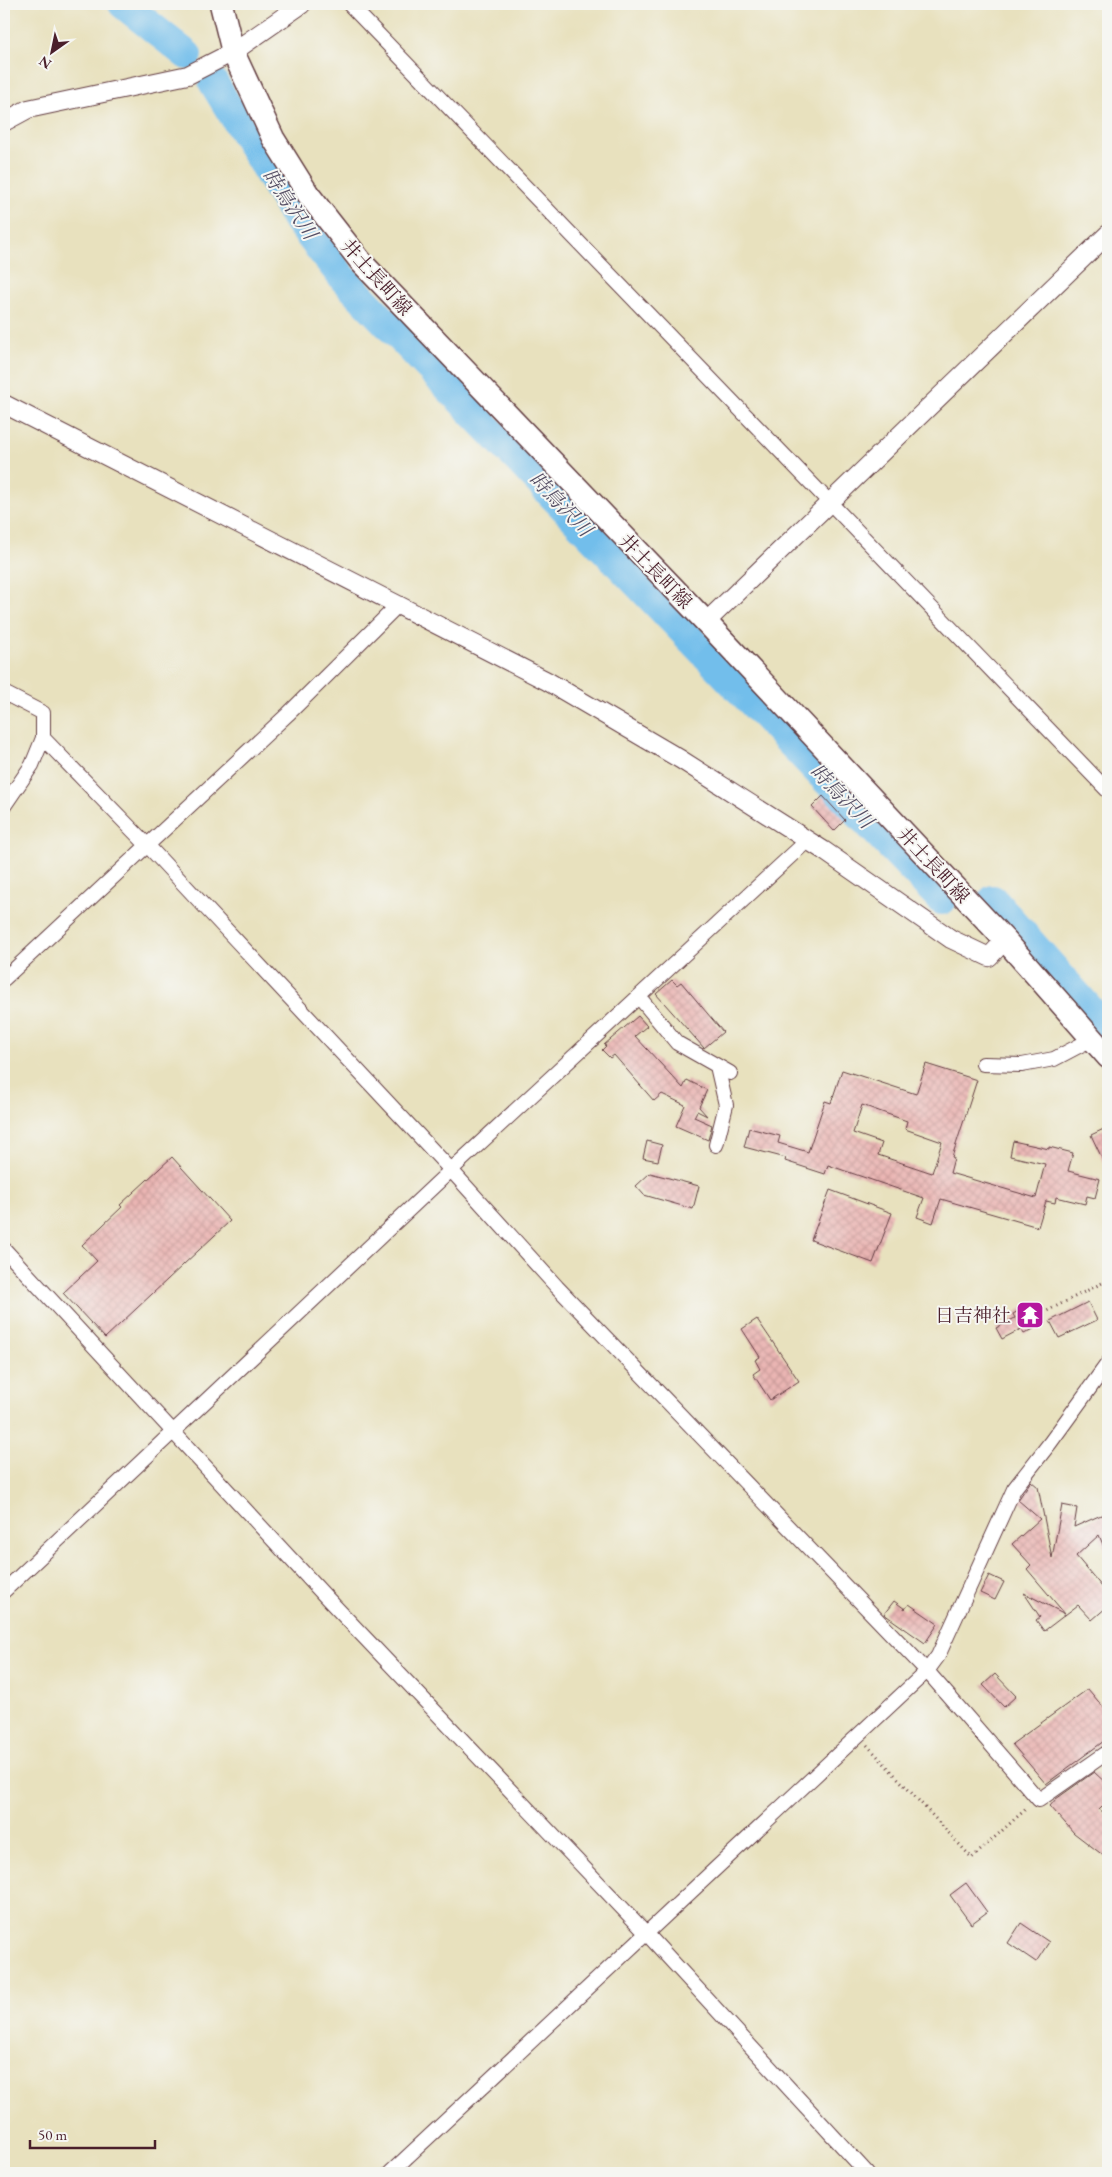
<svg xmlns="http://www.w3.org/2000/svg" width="1112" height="2177" viewBox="0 0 1112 2177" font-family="'EB Garamond','Noto Serif JP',serif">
<defs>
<pattern id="building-cross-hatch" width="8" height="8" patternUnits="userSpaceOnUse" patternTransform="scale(1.25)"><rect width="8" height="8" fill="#eab5b3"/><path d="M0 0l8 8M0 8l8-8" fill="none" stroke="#ca9b9a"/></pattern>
</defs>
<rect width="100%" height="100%" fill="#f6f6f2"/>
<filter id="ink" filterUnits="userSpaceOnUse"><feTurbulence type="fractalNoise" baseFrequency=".02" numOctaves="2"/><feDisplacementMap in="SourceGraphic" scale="10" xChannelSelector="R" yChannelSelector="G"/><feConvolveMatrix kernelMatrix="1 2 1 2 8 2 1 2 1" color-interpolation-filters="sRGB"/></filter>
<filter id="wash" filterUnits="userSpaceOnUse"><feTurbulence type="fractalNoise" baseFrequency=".0096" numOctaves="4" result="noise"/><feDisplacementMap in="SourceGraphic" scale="20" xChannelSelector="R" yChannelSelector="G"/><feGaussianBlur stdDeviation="1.12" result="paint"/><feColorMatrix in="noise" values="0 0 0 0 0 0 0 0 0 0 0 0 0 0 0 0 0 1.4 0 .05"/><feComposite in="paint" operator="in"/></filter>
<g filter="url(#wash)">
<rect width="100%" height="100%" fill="#e8e1be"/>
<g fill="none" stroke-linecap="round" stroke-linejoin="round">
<path stroke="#72beeb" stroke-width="30" d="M123,4L187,55
M213,82L298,221L343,278L942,900
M993,900L1108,1030"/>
</g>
<g id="blocks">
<path fill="url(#building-cross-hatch)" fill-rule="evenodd" d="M823,796L845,820L834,831L812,807Z
M672,980L677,985L681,982L723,1032L704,1048L656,994Z
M638,1016L647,1026L635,1036L683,1088L687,1080L707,1090L699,1107L707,1116L697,1111L694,1117L712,1125L708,1140L676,1126L685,1105L662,1094L654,1101L614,1055L610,1058L602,1050L606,1046L604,1045Z
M926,1064L977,1080L952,1157L954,1158L950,1173L1036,1198L1045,1164L1010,1156L1013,1141L1049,1149V1147L1073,1153L1068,1171L1100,1179L1095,1198L1087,1196L1085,1204L1056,1197L1055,1203L1046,1201L1038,1227L941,1199L933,1223L917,1217L924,1198L828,1165L825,1174L785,1161L786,1158L744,1147L749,1128L780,1136L778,1143L808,1152L825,1101L831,1103L842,1070L916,1094ZM862,1105L907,1121L905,1129L942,1142L932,1173L878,1155L882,1143L853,1133Z
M1108,1127V1171L1091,1135Z
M647,1141L662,1145L658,1161L643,1158Z
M172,1157L230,1221L105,1338L63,1293L97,1261L82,1245L122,1207L120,1205L134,1192Z
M650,1173L699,1186L693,1209L644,1195L636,1186Z
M830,1190L892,1213L873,1263L811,1240Z
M1088,1302L1097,1320L1059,1338L1050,1321Z
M1031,1304L1033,1310L1037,1308L1045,1323L1024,1334L1021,1329L1002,1339L996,1328L1015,1318L1013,1314Z
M757,1319L799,1381L770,1400L753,1374L760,1369L755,1360L760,1357L742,1329Z
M1031,1481L1038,1487L1052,1558L1062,1505L1077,1508L1074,1527L1108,1512V1557L1099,1535L1076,1556L1108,1594V1606L1092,1620L1078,1605L1044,1631L1036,1620L1040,1617L1024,1593L1065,1614L1027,1569L1031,1565L1012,1544L1040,1519L1018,1500Z
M989,1575L1004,1582L995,1600L980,1593Z
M894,1601L905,1609L909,1604L938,1624L925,1643L884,1614Z
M995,1674L1016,1696L1004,1707L983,1685Z
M1088,1689L1108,1713V1738L1046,1784L1012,1744Z
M1094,1772L1108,1785V1801L1099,1810L1108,1817V1859L1074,1833L1050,1806L1056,1799Z
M966,1883L987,1912L971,1924L950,1895Z
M1021,1923L1049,1942L1036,1962L1008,1943Z"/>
</g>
</g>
<g filter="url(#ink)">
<use href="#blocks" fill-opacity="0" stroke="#623c41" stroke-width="1"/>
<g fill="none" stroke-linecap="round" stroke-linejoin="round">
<defs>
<path id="minor" d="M349,4L1108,791
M4,693L43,713V738
M4,806L32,765L43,738L148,846L451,1170L557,1287L927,1671L1039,1800L1108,1752
M4,979L288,714L399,604
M639,997L677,1043L730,1073
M983,1064L1022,1065L1054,1059L1092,1039
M716,1145L726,1105L717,1066
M4,1249L326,1597L647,1934L867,2173
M4,1591L451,1170L808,840
M390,2173L927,1671L938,1656L1014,1489L1050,1443L1108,1363"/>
<path id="tertiary" d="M4,122L28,109L188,75L233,52L302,4
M4,404L547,681L680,759L823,850L951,939L989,957L1005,940
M706,622L1108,234"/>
<path id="primary" d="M221,4L233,52L273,138L308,194L362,263L706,622L1005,940L1108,1057"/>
</defs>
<use href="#minor" stroke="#623c41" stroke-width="16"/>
<use href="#tertiary" stroke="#623c41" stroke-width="20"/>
<use href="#primary" stroke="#623c41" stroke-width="25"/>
<path stroke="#623c41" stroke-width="3" stroke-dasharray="1 4" stroke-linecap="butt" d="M1043,1313L1108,1280
M867,1745L972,1858L1027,1808"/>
<use href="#minor" stroke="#fff" stroke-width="14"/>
<use href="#tertiary" stroke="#fff" stroke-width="18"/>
<use href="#primary" stroke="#fff" stroke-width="22"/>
</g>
</g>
<defs>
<symbol id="temple-square" viewBox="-11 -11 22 22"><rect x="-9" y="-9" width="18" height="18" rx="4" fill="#b5179e" stroke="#f6f6f2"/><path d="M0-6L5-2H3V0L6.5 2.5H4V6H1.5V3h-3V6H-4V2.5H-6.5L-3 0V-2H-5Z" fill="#fff"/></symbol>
</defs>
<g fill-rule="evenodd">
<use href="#temple-square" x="1014" y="1299" width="32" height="32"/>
</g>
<g text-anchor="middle" stroke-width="4" stroke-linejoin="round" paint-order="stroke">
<g font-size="19" fill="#4a1f2b" stroke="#f6f6f2">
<text transform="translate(377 277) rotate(48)" y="7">井土長町線</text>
<text transform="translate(656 571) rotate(46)" y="7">井土長町線</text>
<text transform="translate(934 865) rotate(47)" y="7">井土長町線</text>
</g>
<g font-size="19" fill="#4a1f2b" stroke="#f6f6f2" text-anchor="end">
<text x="1011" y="1322">日吉神社</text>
</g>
<g font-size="20" font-style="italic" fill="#564f65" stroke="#f6f6f2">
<text transform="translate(290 204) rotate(56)" y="7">時鳥沢川</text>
<text transform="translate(561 504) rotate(46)" y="7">時鳥沢川</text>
<text transform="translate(842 796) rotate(46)" y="7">時鳥沢川</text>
</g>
</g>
<rect width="1112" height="2177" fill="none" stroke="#f6f6f2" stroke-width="20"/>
<g transform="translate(52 52) rotate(213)" stroke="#f6f6f2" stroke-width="4" paint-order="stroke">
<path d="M0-4L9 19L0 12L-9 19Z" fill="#4a1f2b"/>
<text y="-8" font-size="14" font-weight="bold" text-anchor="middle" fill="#4a1f2b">N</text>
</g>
<path d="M30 2140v8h125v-8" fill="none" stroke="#4a1f2b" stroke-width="2.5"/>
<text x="38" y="2140" font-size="15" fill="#4a1f2b" stroke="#f6f6f2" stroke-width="4" paint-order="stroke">50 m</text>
</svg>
